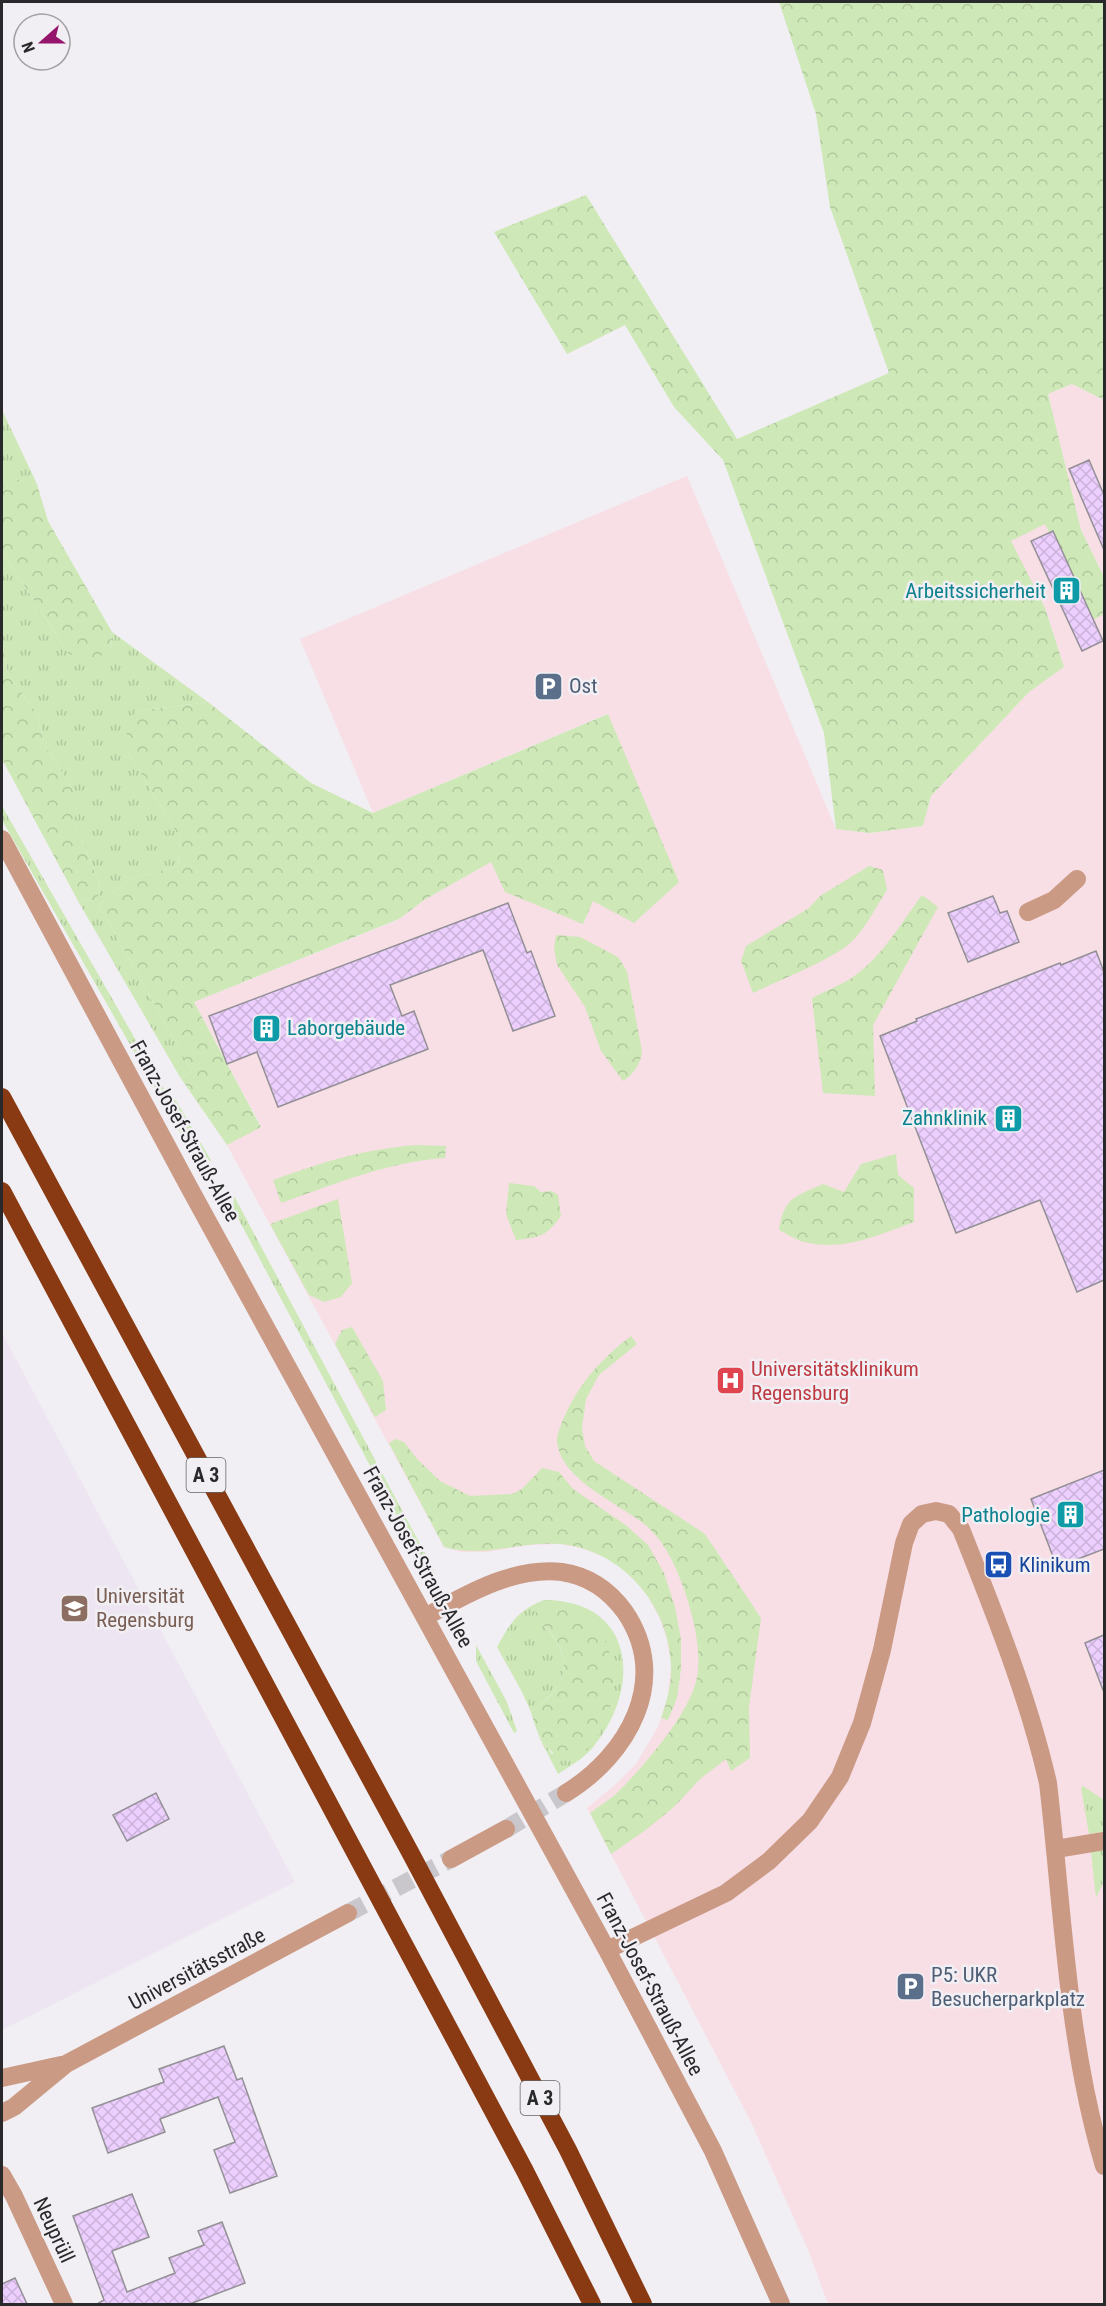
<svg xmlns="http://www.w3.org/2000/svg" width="1106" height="2306" viewBox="0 0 1106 2306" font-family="'Roboto Condensed',sans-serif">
<defs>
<pattern id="grass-tufts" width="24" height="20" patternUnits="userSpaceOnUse" patternTransform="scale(1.5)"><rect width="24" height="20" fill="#cee9b7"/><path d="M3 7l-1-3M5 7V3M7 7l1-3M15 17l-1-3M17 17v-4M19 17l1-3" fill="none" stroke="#b1c89e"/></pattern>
<pattern id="forest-crowns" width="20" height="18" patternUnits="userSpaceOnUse" patternTransform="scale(1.5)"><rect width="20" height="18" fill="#cee9b7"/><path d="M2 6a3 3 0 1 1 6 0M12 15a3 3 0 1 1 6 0" fill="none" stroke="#b1c89e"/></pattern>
<pattern id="building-cross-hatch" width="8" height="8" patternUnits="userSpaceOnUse" patternTransform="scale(1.5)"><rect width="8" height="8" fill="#eccffe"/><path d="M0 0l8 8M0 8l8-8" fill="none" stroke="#cab2da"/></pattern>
</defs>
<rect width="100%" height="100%" fill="#f1eff3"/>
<path fill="#ede6f2" d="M2,1333L295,1882L2,2030Z"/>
<path fill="#f8dee5" d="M1072,384L1104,400V577L1081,530L1048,394Z
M687,476L836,829L870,833L923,826L931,796L1029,692L1064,667L1045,608L1010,541L1045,523L1093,619L1104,614V2304H828L809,2252L751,2122L587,1808L616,1784L636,1764L658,1727L668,1696L671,1664L667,1639L659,1617L646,1593L627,1571L607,1558L581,1548L560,1544L530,1545L487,1552H461L444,1547L227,1145L261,1126L194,1002L398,920L424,900L491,862L584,923L592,901L607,714L373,813L300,639Z"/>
<path fill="url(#grass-tufts)" d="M2,410L37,484L15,479L2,488Z
M2,551L68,653L111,648L112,632L208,702L137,711L128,752L180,838L178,866L128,880L99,905L192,1072L180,1077L78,901L97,900L100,884L75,826V793L43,742L38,715L8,674L2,640Z
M2,806L162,1086L177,1102L212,1162L189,1148L2,820Z
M234,1196L435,1572L415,1550L233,1209Z
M544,1600C635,1600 642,1687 594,1746C585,1758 570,1766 558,1774L538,1735L552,1754L614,1685L535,1617C552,1634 567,1648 563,1673C562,1679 560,1686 556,1690C549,1698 539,1705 531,1712L522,1692L497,1647C510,1623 518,1610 544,1600Z
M476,1645L507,1702L517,1731L514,1733L476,1661Z
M1083,1786L1104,1800V1832L1089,1834L1081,1788Z
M1104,1846V1881L1096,1898L1091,1852L1093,1849Z"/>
<path fill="url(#forest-crowns)" d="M779,2H1104V400L1072,384L1048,394L1081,530L1104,577V614L1093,620L1045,524L1011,541L1045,608L1064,667L1029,692L931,796L923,826L870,833L836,829L824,733L723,460L674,407L625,325L567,354L494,232L586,195L737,439L889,373L830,207L816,114Z
M15,479L37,484L48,521L112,632L111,648L87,664L68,653L2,551V488Z
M2,640L8,674L38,715L43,742L75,793V826L100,884L97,900L78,901L2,759Z
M208,702L311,783L373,813L608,714L679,882L634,923L593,901L583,924L505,892L491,862L424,900L399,919L194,1002L261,1127L227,1145L180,1077L192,1072L99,905L128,880L178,866L180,838L128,752L126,722L137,711Z
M869,866L883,870L887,890C875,908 865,930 849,944C829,961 779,980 753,993L741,961L746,946L809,908L820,896Z
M922,895L938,907L873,1025L875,1096L823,1093L812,998C825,991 841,985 853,977C882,957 901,923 922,895Z
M556,935L580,937L618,957L627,971L642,1051C641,1064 634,1074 623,1081L601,1051L585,1007L557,965L554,949Z
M417,1145L446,1146L445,1158C387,1162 335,1184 281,1203L273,1180C323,1162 364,1149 417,1145Z
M896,1154L898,1175L914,1188V1222C878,1235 843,1252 804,1242C796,1240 787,1234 779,1230C784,1197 795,1197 823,1184L844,1192L861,1164Z
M509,1183L534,1186L541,1192L552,1191L558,1195L561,1216C546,1236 542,1237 516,1240L506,1214Z
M338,1199L352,1283L341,1297L324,1302L309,1295L270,1224Z
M352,1327L383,1381L386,1410L375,1417L335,1344L342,1330Z
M631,1336L637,1344L599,1375L586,1399L582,1428L585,1446L594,1461L705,1534L761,1618L749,1707L750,1758L731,1771L726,1759L700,1779L675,1806L647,1829L611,1854L590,1813C599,1806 610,1800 619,1791C644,1766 691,1712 697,1677C702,1651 693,1616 685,1592C676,1566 665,1541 643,1523C616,1502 560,1479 557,1441C557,1433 562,1422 565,1415C580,1382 602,1358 631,1336Z
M396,1439L404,1442L417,1459L440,1481L470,1496L512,1494L522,1489L542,1468L559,1472L573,1489L627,1526L648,1545L664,1573L675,1607L681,1639V1669L677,1698L668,1720L661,1718C667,1701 672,1683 671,1665C669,1604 621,1550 561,1544C519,1540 487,1559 444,1547L389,1443Z
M536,1608C553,1609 575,1606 589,1618C625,1651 620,1723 583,1752C579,1756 573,1759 568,1762C543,1749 538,1737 531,1712C539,1705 550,1698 556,1690C560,1686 562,1679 563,1673C567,1648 552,1633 535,1617Z"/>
<path fill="url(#building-cross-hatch)" stroke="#939095" stroke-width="1.5" d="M1089,460L1104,495V550L1069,469Z
M1053,531L1103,641L1082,651L1031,541Z
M993,896L1000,913L1007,911L1019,942L968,962L948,913Z
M508,903L527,953L531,951L555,1016L513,1031L483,950L390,985L402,1016L414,1011L428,1049L278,1107L257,1052L227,1064L209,1016Z
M1096,951L1104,972V1280L1077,1292L1040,1200L956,1233L880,1036L917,1021L916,1019L1060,963L1061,965Z
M1104,1470V1549L1057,1567L1031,1499Z
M1104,1635V1690H1103L1085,1643Z
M156,1793L169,1819L127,1841L113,1815Z
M224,2046L237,2080L242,2078L277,2176L230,2193L214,2150L235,2142L218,2097L160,2119L165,2132L108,2153L92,2108L164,2082L159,2069Z
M132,2194L149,2237L112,2251L127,2292L175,2273L169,2258L204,2245L198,2231L222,2222L245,2283L190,2304H97L104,2300L73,2216Z
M15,2278L27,2304H2V2284Z"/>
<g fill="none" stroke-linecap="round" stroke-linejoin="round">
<path stroke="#c9c7cb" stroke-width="18" stroke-dasharray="18 9" stroke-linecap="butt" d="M506,1829L566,1793
M348,1913L451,1859"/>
<path stroke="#cb9a85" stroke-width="18" d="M2,839L189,1187L607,1950L713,2151L781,2304
M1028,912L1054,900L1077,879
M425,1617C465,1595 514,1566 562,1572C589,1576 609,1590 625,1612C671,1680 628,1755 566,1793
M1056,1849L1104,1841
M451,1859L506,1829
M607,1950L726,1893L769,1861L810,1821L840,1777L862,1723L882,1650L904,1543L911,1524L922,1514L936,1511L949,1514L961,1529C994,1612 1028,1696 1048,1783C1063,1911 1067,2042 1104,2166
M2,2078L61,2065
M2,2113L14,2107L66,2064L348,1913
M2,2175L14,2196L64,2304"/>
<path stroke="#893a13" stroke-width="18" d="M2,1097L410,1852L568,2150L643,2304
M2,1191L525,2171L592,2304"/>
</g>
<defs>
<symbol id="building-square" viewBox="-11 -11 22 22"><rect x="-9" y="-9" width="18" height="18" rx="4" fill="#0f9aa8" stroke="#f1eff3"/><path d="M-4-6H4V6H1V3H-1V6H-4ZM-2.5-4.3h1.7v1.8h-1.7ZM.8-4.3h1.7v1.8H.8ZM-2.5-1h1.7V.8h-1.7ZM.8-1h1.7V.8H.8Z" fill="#fff"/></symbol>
<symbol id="parking-square" viewBox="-11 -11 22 22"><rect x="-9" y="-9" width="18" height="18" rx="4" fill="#5c6f8a" stroke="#f1eff3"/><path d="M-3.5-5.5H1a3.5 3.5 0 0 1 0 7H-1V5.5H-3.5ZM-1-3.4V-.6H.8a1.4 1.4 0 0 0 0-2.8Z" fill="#fff"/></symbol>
<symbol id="hospital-square" viewBox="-11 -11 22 22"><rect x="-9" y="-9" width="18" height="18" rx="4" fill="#e0444e" stroke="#f1eff3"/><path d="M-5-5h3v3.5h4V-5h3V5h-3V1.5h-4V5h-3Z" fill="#fff"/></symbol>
<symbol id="bus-square" viewBox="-11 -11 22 22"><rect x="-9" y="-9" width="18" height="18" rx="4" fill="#1a4fb4" stroke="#f1eff3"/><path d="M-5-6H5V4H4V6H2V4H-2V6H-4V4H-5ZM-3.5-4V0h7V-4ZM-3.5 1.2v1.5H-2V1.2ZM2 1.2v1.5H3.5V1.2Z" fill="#fff"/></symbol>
<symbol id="university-square" viewBox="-11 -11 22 22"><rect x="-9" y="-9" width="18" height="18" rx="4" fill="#8d6e63" stroke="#f1eff3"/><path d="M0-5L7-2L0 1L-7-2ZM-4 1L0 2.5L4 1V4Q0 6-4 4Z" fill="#fff"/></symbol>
</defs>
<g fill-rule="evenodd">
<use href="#building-square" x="1050" y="574" width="33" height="33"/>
<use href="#parking-square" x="532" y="670" width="33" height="33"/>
<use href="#building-square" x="250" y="1012" width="33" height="33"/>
<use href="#building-square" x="992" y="1102" width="33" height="33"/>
<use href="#hospital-square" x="714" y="1364" width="33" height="33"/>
<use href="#building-square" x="1054" y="1498" width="33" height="33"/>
<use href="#bus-square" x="982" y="1548" width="33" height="33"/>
<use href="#university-square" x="58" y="1592" width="33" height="33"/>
<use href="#parking-square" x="894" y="1970" width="33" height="33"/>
</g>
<g text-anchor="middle" stroke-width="5" stroke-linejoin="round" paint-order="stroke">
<g fill="#f1eff3" stroke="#656466" stroke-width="1.5">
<rect x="186.5" y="1458" width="39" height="34" rx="4.5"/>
<rect x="520.5" y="2081" width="39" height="34" rx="4.5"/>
</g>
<g font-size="20" font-weight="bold" fill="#29282a">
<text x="206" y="1482">A 3</text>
<text x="540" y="2105">A 3</text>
</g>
<g font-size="21" fill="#0d838f" stroke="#f1eff3" text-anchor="end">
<text x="1046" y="598">Arbeitssicherheit</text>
<text x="287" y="1035" text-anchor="start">Laborgebäude</text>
<text x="987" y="1125">Zahnklinik</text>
<text x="1050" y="1522">Pathologie</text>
</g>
<g font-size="21" fill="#4e5e75" stroke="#f1eff3" text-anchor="start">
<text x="569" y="693">Ost</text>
<text x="931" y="1982">P5: UKR<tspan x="931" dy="24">Besucherparkplatz</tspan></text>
</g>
<g font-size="21" fill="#29282a" stroke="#f1eff3">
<text transform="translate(185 1131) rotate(61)" y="7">Franz-Josef-Strauß-Allee</text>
<text transform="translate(418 1557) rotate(61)" y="7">Franz-Josef-Strauß-Allee</text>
<text transform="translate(197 1969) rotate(-28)" y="7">Universitätsstraße</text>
<text transform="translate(650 1984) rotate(62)" y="7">Franz-Josef-Strauß-Allee</text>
<text transform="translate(54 2230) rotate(65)" y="7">Neuprüll</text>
</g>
<g font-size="21" fill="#be3a42" stroke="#f1eff3" text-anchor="start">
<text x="751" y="1376">Universitätsklinikum<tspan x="751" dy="24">Regensburg</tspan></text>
</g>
<g font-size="21" fill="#164399" stroke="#f1eff3" text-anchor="start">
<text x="1019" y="1572">Klinikum</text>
</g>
<g font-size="21" fill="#785e54" stroke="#f1eff3" text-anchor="start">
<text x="96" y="1603">Universität<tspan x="96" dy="24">Regensburg</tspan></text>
</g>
</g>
<rect width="1106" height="2306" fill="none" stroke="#29282a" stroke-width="6"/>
<g transform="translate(42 42) rotate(249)"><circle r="28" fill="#f1eff3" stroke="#a19fa3" stroke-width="1.5"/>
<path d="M0-4.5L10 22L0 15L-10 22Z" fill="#95156d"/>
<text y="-9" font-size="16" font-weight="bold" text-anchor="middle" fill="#29282a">N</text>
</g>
</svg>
